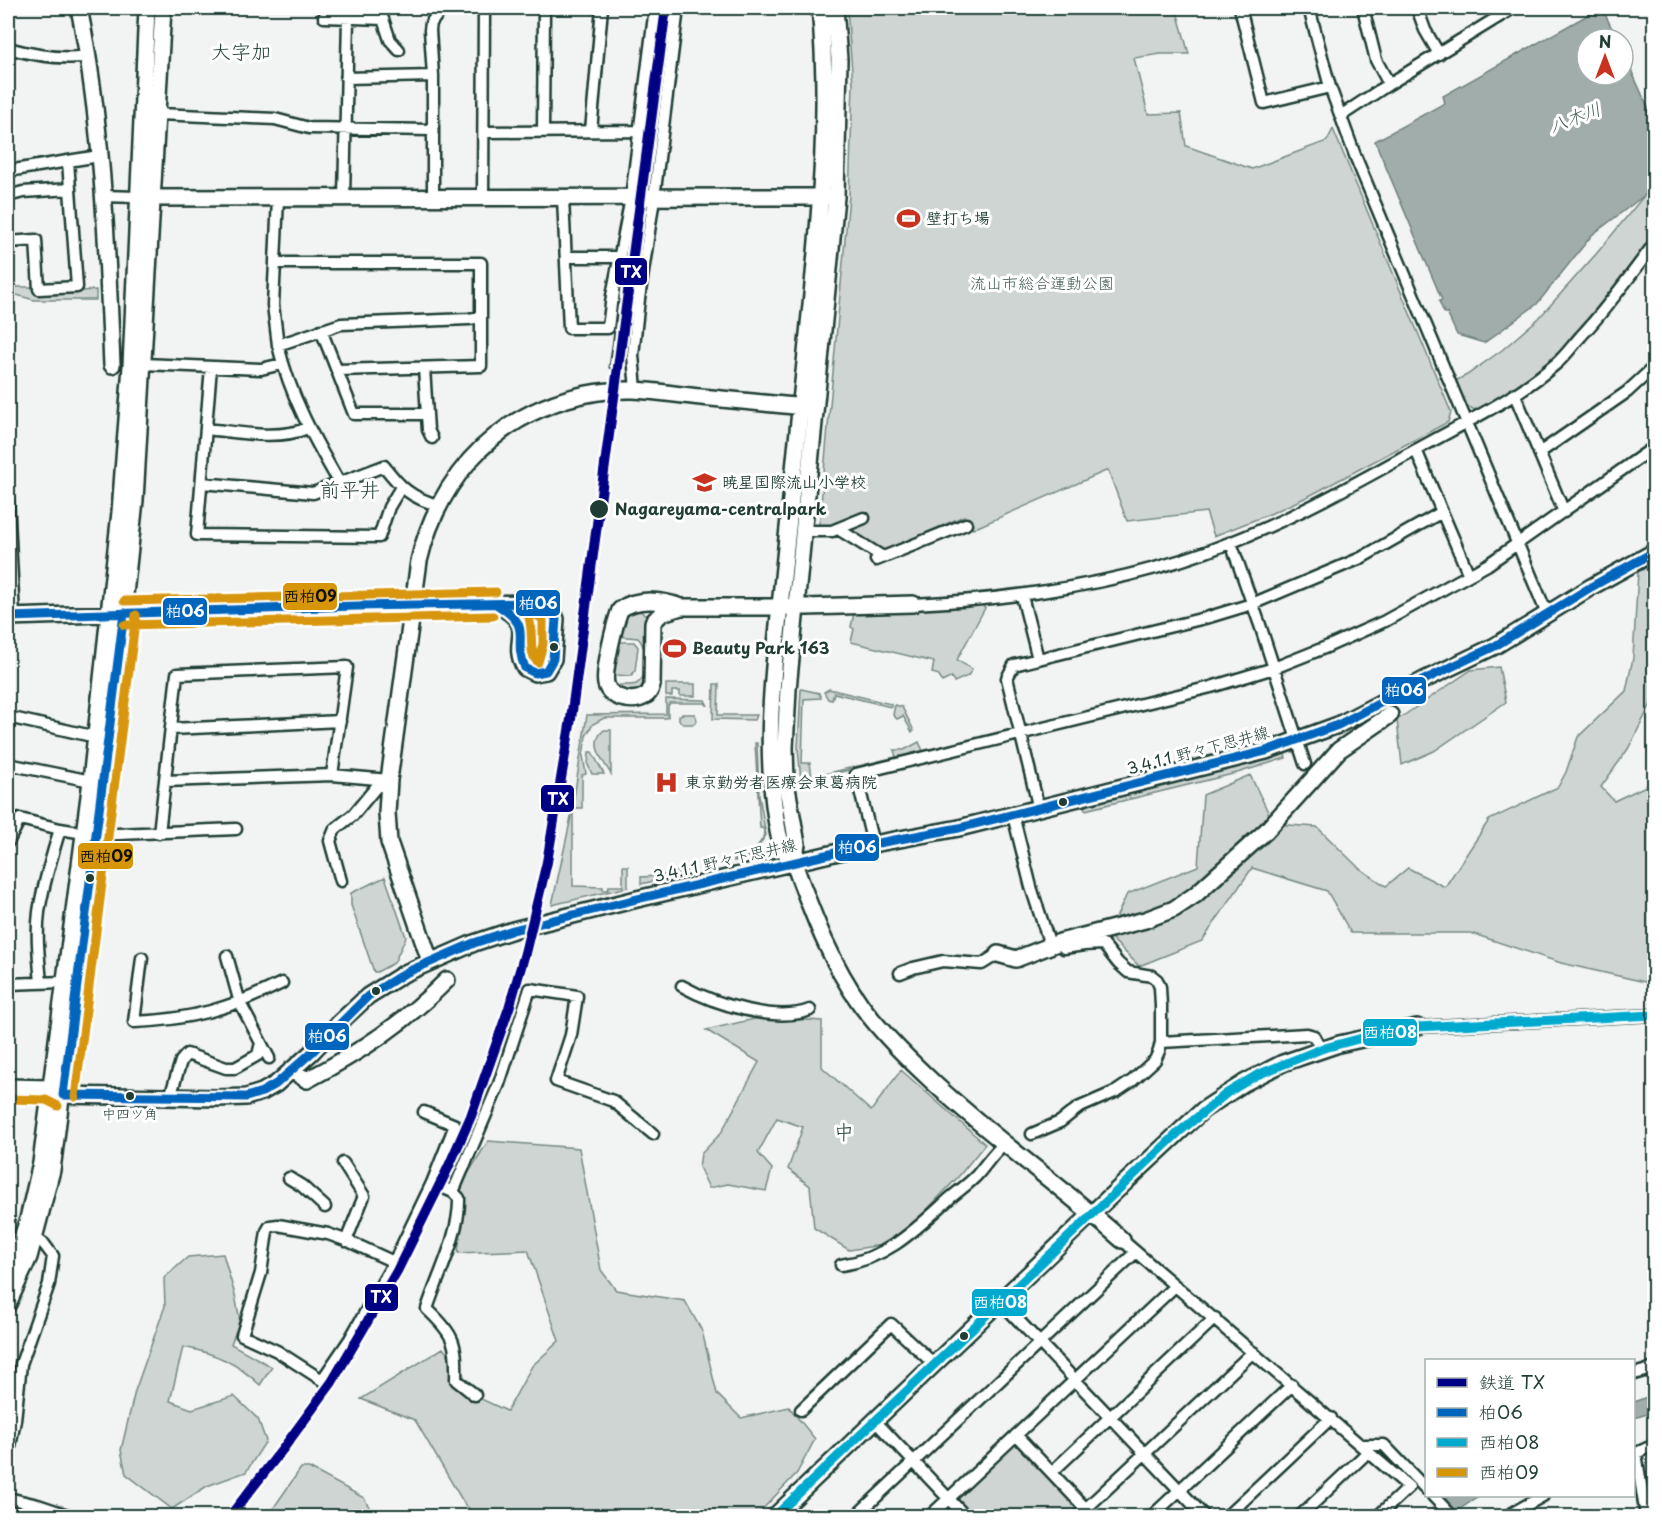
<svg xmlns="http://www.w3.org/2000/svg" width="1662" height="1524" viewBox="0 0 1662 1524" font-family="'Playpen Sans','Klee One',sans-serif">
<rect width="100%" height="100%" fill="#f2f3f3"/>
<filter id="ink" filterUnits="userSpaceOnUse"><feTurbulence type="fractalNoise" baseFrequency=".0167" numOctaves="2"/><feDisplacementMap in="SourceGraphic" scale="12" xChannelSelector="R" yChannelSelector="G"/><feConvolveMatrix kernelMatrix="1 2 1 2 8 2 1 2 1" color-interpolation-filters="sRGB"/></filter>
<g filter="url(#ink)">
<path fill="#ced5d3" stroke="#768984" stroke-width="1.5" d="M847,8H1176L1189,54H1161L1134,58L1148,114L1181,113L1186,146L1252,169L1327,141L1333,129L1451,412L1448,422L1309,496L1272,513L1214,536L1206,512L1127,521L1108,470L973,529L964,516L883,552L849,533L848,526H819L849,196L853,84Z
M1654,188V235L1587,321L1566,346L1548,361L1519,385L1479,412L1465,405L1455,381L1467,375L1502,350L1539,318L1597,253L1647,192Z
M14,287H35L36,294L96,290V300H34L13,294Z
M1654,563V698L1628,749L1601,787L1614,801L1650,784L1654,785V984L1561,963L1471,933H1351L1327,891L1252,868L1202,941L1139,966L1108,935L1127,894L1198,866L1203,795L1250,775L1274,824L1317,827L1359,868L1386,886L1408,868L1445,887L1489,820L1558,787L1566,772L1578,737L1626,691L1633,658L1638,572Z
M982,605L985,608L957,660L972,669L968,676L954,682L952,677L942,682L939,675L932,673L934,662L851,642L854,629L851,627L854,613H881Z
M534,607L547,615L549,645L538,642H526V623L532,608Z
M638,609L647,617C647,634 655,688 633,692C626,693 621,690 616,686C622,684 630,686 636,684C650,677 647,647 638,638L618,636C622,622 622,612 638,609Z
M620,642H634L638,647L635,671L631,676L614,675L611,673L617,644Z
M1499,667L1506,702L1434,751L1402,765L1397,720L1471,670Z
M666,684H695V696H680V691H672V696H666Z
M714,684H719L718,715H757L755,720L713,719Z
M801,689L819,693L821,698L804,699L802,763H810L812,777L896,757L894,750H904L919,742L924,753L801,781L798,748Z
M829,689L891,704V707L834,693L832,700L828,699L824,692Z
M666,699L705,700L708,706L705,703H670L668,706V717L666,718H604L593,724L586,736L583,756L586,774L582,775V808H573V886L603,887V890H608L609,886H623V866H628V887L552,905L570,822L587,715L666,714Z
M895,705L902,707L914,731L912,732L903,716L897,719L893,715Z
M682,714H695L697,720L694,724H683L679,720V716Z
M604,730H611V774C603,761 588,743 604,730Z
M755,743H757L759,795L766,835L752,856L734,861V858L737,859L751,856L765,835L763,828H760Z
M1284,751L1286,758L1237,773L1085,810L1084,807L1094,801Z
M589,752H592L604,774H592L588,765Z
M687,869V873L641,884V877L659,876Z
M385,877L406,937L394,963L377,972H374L351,905V893Z
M763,1017L822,1021V1067L871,1111L901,1070L985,1144L959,1176L895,1243L849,1250L814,1228L810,1186L788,1169L803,1127L777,1118L758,1153L772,1169L766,1191L728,1184L709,1188L699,1167L701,1154L721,1133L759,1062L706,1030Z
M488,1141L579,1148L601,1270L616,1290L685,1301L702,1331L717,1394L741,1418L789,1407L815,1439L797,1473L756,1516H478L465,1505L415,1420L361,1399L443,1348L481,1399L507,1411L532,1366L559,1341L528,1250L458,1253L464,1198L458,1190Z
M223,1254L235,1295L240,1321L231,1344L272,1367L260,1385C237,1363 215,1353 183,1347L170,1401L192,1409L234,1396L258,1419L266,1441L246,1472L207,1486L172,1509L126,1474L121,1450L135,1391L165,1306L164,1278L188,1257Z
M1014,1444H1018L1077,1506V1511L1071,1516H971L957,1502V1497Z
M301,1468H309L364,1498L374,1516H268Z"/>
<path fill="#a1adaa" stroke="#6d807b" stroke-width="1.5" d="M1600,8H1602L1617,39H1587V75H1623V52L1654,121V188L1592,235L1537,304L1484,343L1457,335L1447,313H1444L1439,301L1442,300L1375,141L1445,103L1443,96Z
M1654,1394V1412L1634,1418V1402Z
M1450,1496H1479L1450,1516H1422Z"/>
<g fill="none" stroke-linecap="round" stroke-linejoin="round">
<defs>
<path id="street" d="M1240,8L1264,103L1330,87
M1309,8L1330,87L1356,158L1547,614
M1363,8L1376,60L1389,84
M1417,8L1425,30L1439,54
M324,17L383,19L390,40L399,50
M8,48C33,55 63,60 89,56
M346,78L433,76
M158,114L275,119L309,128L433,130
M1342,115L1389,84L1513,8
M543,131L544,8
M591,131L602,8
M484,132L638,131
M8,171L68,161
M8,196L23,192L70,189
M102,196L138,197
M483,197L484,8
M344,198L348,18
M433,198V76L430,30L431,23L442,8
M563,198L569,328H608L612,296L631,198L655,8
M8,242L36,240L39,289L77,287L68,161L99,156
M567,257H619
M275,263H481V366L337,370
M612,296L639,299
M321,330L354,414H427
M278,345L273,305L278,198
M143,364L261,369L282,364
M211,367L197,535L379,537L389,507L401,487
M424,368L428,430L432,438
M636,390L633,355L639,299L654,198L678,8
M1515,395L1564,512
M206,429C239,432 277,441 308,428
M1539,453L1627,392L1654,367
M202,483L313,493L384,466C400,487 411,498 438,505
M340,484C314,439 290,396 278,345L341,324L469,319L481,317
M8,499L14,617
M1442,512L1469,575
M838,529L883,557
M803,531H832L864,518
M1231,543L1260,625L1305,764
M876,560L966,524
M1022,596L1038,659
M913,604C1021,599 1131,583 1232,542C1296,517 1354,484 1414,451C1464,423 1514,400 1557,363C1566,355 1573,345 1581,336C1608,307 1631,275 1654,244
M8,717L96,737
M171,729L340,721
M8,764L91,781
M165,781L332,775L389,780
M1039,809L1007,678L1014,665L1209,617L1252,604L1361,558L1442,512L1416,450
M1013,815L1031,887L1050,945
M159,833L177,674L347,667L332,775
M95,835L236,829
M8,842L20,819L60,829L84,833
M873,844L856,774L1211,687L1274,668L1329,646L1385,621L1487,565L1653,448L1654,450
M341,881L330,841L335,829L353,815L377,786H389
M227,956L240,1003L269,1058
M142,958L134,1022C190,1020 232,1008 282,983
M900,973L913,968L943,961L982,964L998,954
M41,983C39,959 36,935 39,912C43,884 52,856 60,829
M8,984L64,982
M682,986C714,1004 776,1023 810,1010
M1417,1027L1654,1015
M1161,1042L1307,1034L1314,1036L1321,1049
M170,1097L181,1061L187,1054L226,1068H235L258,1055L261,1043
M424,1112L455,1125L432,1183
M1032,1134L1060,1122L1078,1108L1117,1091L1132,1081L1155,1060L1159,1051L1161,1042V1006L1160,987L1157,980L1152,976L1128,972L1118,963L1103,944L1084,945L1064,948L1060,942
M343,1163L364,1196L346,1241
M289,1178L302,1186L325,1207
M453,1192L499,1084L530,989L577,996L571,1035L556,1081L613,1101L653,1134
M1122,1240L1409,1487L1378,1516
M394,1262L350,1339L322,1380L277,1351L242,1335L261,1273L267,1231L270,1226L278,1225L328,1234L348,1241L394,1262L432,1183L453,1192L459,1198C460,1234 438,1275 427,1309C455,1335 457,1344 456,1380L475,1395
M841,1265C887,1259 916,1229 949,1199C958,1191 969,1184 977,1175C986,1165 993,1153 1004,1144
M1001,1302L1204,1516
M1634,1374L1654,1368
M801,1410L891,1324L935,1365
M875,1421L965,1516
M1016,1435L1086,1509
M1363,1445H1384L1426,1489
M1636,1453L1646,1516
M1634,1454L1654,1445
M8,1458L15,1420L21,1364L49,1284L53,1256L44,1244L35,1238
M1052,1472L1215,1318
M1433,1496L1452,1516
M8,1498L38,1505L71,1516
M856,1516L1136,1252
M930,1516L1175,1286
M1078,1516L1253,1352
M1152,1516L1292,1385
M1227,1516L1331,1418
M1300,1516L1369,1451
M1507,1516L1543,1496"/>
<path id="secondary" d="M79,8C103,125 107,246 112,365
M820,8C830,113 820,219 809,324C801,402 793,480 785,557C777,643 762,733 776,819C777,827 779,837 782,846C785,854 793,860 796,869C814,917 831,963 861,1005C883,1035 910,1061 937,1086C996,1140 1062,1187 1122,1240
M146,198L830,197
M681,607C662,600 636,597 620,610C615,623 603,671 606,684C609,698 633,704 645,696C649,694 651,689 652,685L653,622L662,613L681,607H806L913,604
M8,617L357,606L538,603C548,606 553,609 556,619L553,659L546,671L535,673L525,668C508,639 541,628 496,604
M794,863L797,844L786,782L785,748L788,689L836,197L839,59L835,8
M998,954L1016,959L1060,942L1145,920L1174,909L1195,895L1266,831L1339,750L1390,715
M430,961L389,842L387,813L389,780L419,561C428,522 444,490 470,460C511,414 571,389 633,390C656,391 679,395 701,397C739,401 777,404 815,408
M291,1070L307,1080C362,1051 403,1024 447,980
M8,1087L49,1088L63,1095L217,1098L246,1097L262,1092L276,1084L311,1053L338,1024L368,996L405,973L474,943L513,930L637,899L873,844L959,828L1266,751L1338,725L1424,680L1495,646L1591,587L1654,552
M8,1280L28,1219L41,1163L91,781L120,512L131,366L147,8
M8,1304L29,1257L52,1170L101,779L112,717L135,500L163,8
M775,1516L1102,1204L1203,1110L1244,1083L1283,1063L1339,1044L1417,1027"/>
</defs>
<use href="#street" stroke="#1f3d34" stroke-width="15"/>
<use href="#secondary" stroke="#1f3d34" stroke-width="20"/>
<use href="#street" stroke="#fff" stroke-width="10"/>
<use href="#secondary" stroke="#fff" stroke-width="15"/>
<defs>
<path id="rail" d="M611,367L623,281L635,246"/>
</defs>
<use href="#rail" stroke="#1f3d34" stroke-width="5"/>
<use href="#rail" stroke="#fff" stroke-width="3" stroke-dasharray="9" stroke-linecap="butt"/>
<defs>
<path id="bus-1" d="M8,617L357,606L538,603L550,608L556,619L553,659L546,671L535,673L525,668C511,634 536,629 496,604
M63,1095L246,1097L262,1092L276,1084L311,1053L368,996L405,973L474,943L513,930L637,899L873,844L959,828L1266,751L1338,725L1424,680L1495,646L1591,587L1654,552
M63,1095L124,613"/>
<path id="bus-2" d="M775,1516L1179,1132L1227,1093L1257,1075L1321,1049L1362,1038L1417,1027L1654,1015"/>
<path id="bus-3" d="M124,601L496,592
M528,615H536L543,619V644L538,662C527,654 535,631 528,615Z
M124,625L493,616
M75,1097L136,615
M8,1099L46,1100L58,1106"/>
</defs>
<use href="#bus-1" stroke="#fff" stroke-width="14"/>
<use href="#bus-2" stroke="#fff" stroke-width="14"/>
<use href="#bus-3" stroke="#fff" stroke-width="14"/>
<use href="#bus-1" stroke="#0065bd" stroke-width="9"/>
<use href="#bus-2" stroke="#00a9ce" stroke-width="9"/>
<use href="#bus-3" stroke="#d79608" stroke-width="9"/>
<defs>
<path id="rail-1" d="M230,1516L282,1450L332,1382L397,1271L448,1168L471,1116L509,1008L525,953L547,862L571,719L666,8"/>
</defs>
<use href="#rail-1" stroke="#fff" stroke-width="15"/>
<use href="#rail-1" stroke="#000084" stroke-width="10"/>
</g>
</g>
<defs>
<symbol id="stadium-bare" viewBox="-9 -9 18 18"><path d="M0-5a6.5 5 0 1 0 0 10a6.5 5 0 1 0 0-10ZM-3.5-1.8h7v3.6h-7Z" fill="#c8321e" stroke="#fff" stroke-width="2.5" paint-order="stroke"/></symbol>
<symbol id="school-bare" viewBox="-9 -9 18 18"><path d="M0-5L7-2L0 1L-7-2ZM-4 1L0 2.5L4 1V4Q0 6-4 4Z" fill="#c8321e" stroke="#fff" stroke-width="2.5" paint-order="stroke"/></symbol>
<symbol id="hospital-bare" viewBox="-9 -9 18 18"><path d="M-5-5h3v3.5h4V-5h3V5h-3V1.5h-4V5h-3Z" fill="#c8321e" stroke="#fff" stroke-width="2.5" paint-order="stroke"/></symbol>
</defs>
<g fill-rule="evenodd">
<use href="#stadium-bare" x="892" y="202" width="33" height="33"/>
<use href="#school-bare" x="688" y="466" width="33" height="33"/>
<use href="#stadium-bare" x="658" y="632" width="33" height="33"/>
<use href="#hospital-bare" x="650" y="766" width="33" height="33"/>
</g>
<g fill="#1f3d34" stroke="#fff" stroke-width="2">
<circle cx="599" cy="509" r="10"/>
<circle cx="554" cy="647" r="5"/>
<circle cx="1063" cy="802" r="5"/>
<circle cx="90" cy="878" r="5"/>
<circle cx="376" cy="991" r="5"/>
<circle cx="130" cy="1096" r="5"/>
<circle cx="964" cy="1336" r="5"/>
</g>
<g text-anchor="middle" stroke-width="6" stroke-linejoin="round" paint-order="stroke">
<g font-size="14" fill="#1f3d34" stroke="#fff">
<text x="130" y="1119">中四ツ角</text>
</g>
<g font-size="16" font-weight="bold" fill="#1f3d34" stroke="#fff" text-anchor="start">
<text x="926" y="224">壁打ち場</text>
<text x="722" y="488">暁星国際流山小学校</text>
<text x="692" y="654">Beauty Park 163</text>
<text x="685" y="788">東京勤労者医療会東葛病院</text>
</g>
<g font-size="16" fill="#425b54" stroke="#fff">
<text x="1042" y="289">流山市総合運動公園</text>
</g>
<g font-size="16" font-weight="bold" fill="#1f3d34" stroke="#fff" text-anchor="start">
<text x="615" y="515">Nagareyama-centralpark</text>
</g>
<g font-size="16" fill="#1f3d34" stroke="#fff">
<text transform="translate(1198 750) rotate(-15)" y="6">3.4.1.1 野々下思井線</text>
<text transform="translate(725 860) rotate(-13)" y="6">3.4.1.1 野々下思井線</text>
</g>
<g font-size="18" font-style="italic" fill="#465f57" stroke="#fff">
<text transform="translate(1575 118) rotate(-21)" y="6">八木川</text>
</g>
<g font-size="20" fill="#1f3d34" stroke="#fff">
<text x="241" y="59">大字加</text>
<text x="350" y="497">前平井</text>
<text x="844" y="1139">中</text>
</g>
</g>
<g stroke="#fff" stroke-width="2">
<rect x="614" y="257" width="34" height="29" rx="6" fill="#000084"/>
<rect x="282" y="582" width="56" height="29" rx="6" fill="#d79608"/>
<rect x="515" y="589" width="46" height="28" rx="6" fill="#0065bd"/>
<rect x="162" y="597" width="46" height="29" rx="6" fill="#0065bd"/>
<rect x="1381" y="676" width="46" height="29" rx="6" fill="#0065bd"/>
<rect x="540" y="784" width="35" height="29" rx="6" fill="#000084"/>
<rect x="834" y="833" width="46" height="29" rx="6" fill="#0065bd"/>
<rect x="77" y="842" width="57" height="28" rx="6" fill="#d79608"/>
<rect x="1362" y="1018" width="56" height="29" rx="6" fill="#00a9ce"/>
<rect x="304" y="1022" width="46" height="29" rx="6" fill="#0065bd"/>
<rect x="364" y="1283" width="35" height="29" rx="6" fill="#000084"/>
<rect x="971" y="1288" width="57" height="29" rx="6" fill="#00a9ce"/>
</g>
<g font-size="16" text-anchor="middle" font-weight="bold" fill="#fff">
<text x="631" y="278">TX</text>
<text x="538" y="609">柏06</text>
<text x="185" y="617">柏06</text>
<text x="1404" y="696">柏06</text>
<text x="558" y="805">TX</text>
<text x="857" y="853">柏06</text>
<text x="1390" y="1038">西柏08</text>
<text x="327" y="1042">柏06</text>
<text x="381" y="1303">TX</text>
<text x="1000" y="1308">西柏08</text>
</g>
<g font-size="16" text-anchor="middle" font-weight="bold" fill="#111">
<text x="310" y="602">西柏09</text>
<text x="106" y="862">西柏09</text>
</g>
<rect width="1662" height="1524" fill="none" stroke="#fff" stroke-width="30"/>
<rect x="15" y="15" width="1632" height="1494" fill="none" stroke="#1f3d34" stroke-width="2" filter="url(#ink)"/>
<rect x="1425" y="1359" width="210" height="138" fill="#ffffff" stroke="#a5b1ae" stroke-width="1.5"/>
<rect x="1437" y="1378" width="30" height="9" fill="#000084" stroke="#a5b1ae" stroke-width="1.5"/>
<text x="1479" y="1389" font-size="18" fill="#1f3d34">鉄道 TX</text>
<rect x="1437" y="1408" width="30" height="9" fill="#0065bd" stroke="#a5b1ae" stroke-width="1.5"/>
<text x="1479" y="1419" font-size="18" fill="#1f3d34">柏06</text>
<rect x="1437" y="1438" width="30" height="9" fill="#00a9ce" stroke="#a5b1ae" stroke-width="1.5"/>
<text x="1479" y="1449" font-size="18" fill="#1f3d34">西柏08</text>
<rect x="1437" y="1468" width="30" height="9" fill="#d79608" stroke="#a5b1ae" stroke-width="1.5"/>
<text x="1479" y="1479" font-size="18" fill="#1f3d34">西柏09</text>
<g transform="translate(1605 57)"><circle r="28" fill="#ffffff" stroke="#a5b1ae" stroke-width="1.5"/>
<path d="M0-4.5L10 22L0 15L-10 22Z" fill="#c8321e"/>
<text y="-9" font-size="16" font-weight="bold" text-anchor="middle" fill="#1f3d34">N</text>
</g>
</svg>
